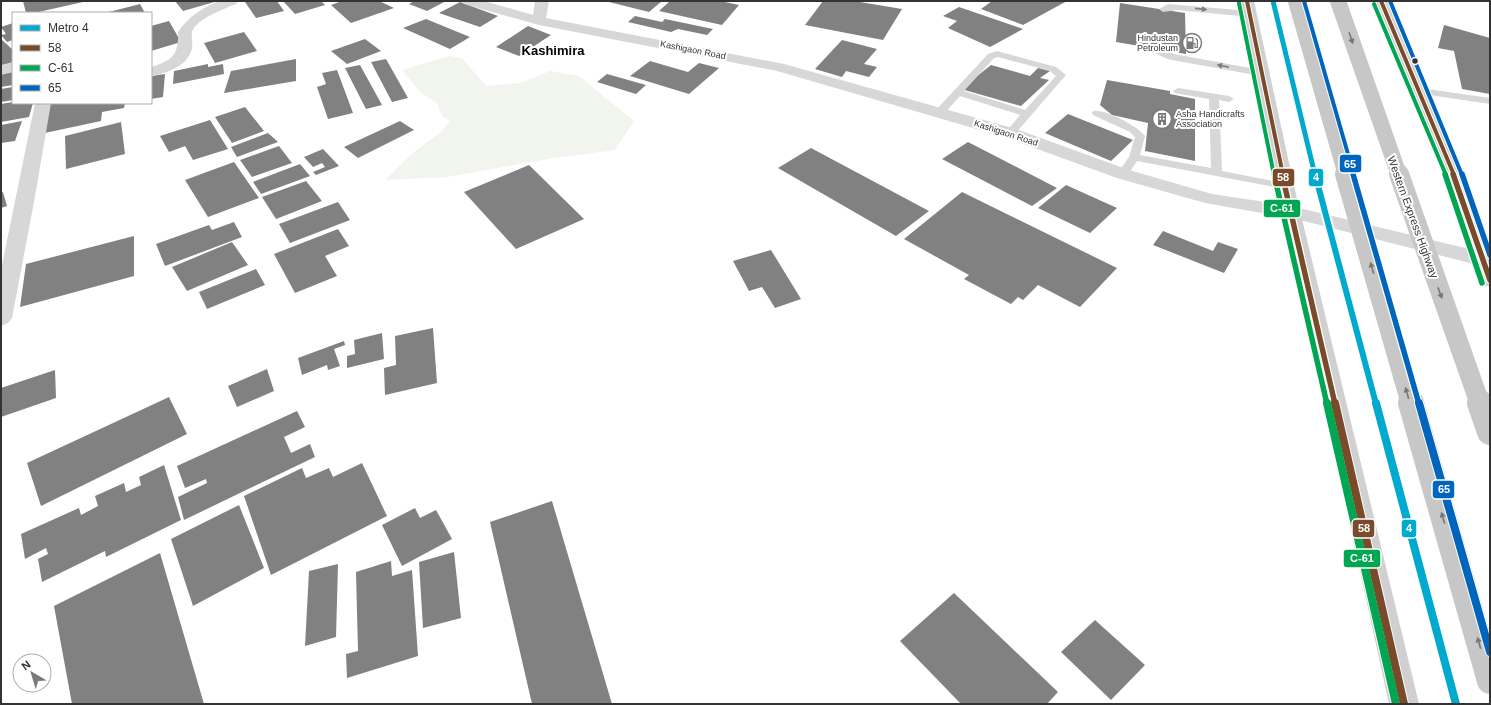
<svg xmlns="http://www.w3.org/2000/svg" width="1491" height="705" viewBox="0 0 1491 705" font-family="Helvetica,sans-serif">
<rect width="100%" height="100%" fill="#fff"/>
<path fill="#f1f5ed" d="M449,56L462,58L486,86L521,83L550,71L579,76L634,121L615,150L554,158L447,177L385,180L414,152L441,132L450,121L442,116L436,102L422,94L402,70Z"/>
<path fill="#818181" d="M23,1H83V2L34,13H26Z
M175,1H218L183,11Z
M249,1H277L284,11L256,18L245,2Z
M283,1H321L325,5L295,14Z
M342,1H379L394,8L351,23L331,5Z
M414,1H446L427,11L409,4Z
M605,1H662L649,12Z
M670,1H720L739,5L722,25L659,11Z
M823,1H854L902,9L883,40L805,25Z
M992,1H1067L1023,25L981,9Z
M460,2L498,16L480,27L439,13Z
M1120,3L1185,13L1186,54L1116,42Z
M140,4L145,13H109V12Z
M959,7L1023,29L990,47L948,28L957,21L943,16Z
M635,16L662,22L665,19L713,29L707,35L678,29L671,32L628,22Z
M426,19L470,37L450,49L403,28Z
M169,21L181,42L151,51V26Z
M13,23V40L7,42L1,35L6,34L1,27Z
M1444,25L1490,38V94L1462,89L1454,51L1438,48Z
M528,26L551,35L519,56L496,47Z
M244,32L257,51L215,63L204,43Z
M1,39L13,50V62L1,66Z
M365,39L381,51L347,64L331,51Z
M842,40L877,49L864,64L877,67L869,77L846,71L842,77L815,69Z
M296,59V81L224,93L231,71Z
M386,59L408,98L392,102L371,62Z
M650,61L688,72L699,63L719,68L689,94L630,76Z
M208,64V67L223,64L224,74L173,84L174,71Z
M360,65L382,105L366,109L345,68Z
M991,65L1030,76L1038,68L1050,71L1040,78L1049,80L1021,106L961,89Z
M337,70L353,113L328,119L317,87L326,84L322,73Z
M13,72V85L1,87V74Z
M165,74L163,97L151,99V76Z
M607,74L646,85L636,94L597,82Z
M1107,80L1170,91V94L1195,99V161L1145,151L1148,123L1112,115L1100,105Z
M13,87V100L1,102V89Z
M13,102L33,103L29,117L1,122V104Z
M46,103H125L124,108L102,112L101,121L40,134Z
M245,107L264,131L232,143L215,117Z
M1068,114L1133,140L1111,161L1045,133Z
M210,120L228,149L193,160L185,146L169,152L160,136Z
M22,121L15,141L1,143V125Z
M400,121L414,130L358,158L344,147Z
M121,122L125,154L66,169L65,136Z
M268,133L278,142L237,157L231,147Z
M968,142L1057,188L1032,206L942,159Z
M279,146L292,163L252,177L240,160Z
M811,148L929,211L896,236L778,168Z
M323,149L339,166L316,175L313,172L325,167L322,163L313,167L304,157Z
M234,162L259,198L208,217L185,180Z
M300,164L310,176L261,194L253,182Z
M529,165L584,219L516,249L464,192Z
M306,181L322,201L276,219L262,197Z
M1066,185L1117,208L1090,233L1038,208Z
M3,192L7,206L1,208V193Z
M962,192L1117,268L1080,307L1038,285L1023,300L1018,297L1011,304L964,279L969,275L904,239Z
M338,202L350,220L290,243L279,224Z
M234,222L242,237L165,266L156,244L209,225L212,230Z
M338,229L349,246L325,256L337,276L295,293L274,254Z
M1163,231L1213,251L1218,242L1238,249L1224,273L1153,245Z
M134,236V276L20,307L26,264Z
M232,242L248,265L187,291L172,267Z
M771,250L801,299L775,308L762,287L749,291L733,261Z
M256,269L265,285L207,309L199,292Z
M433,328L437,383L385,395L384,368L396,365L395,336Z
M382,333L384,359L347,368V356L355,354L354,340Z
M344,341L345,345L334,349L340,366L328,370L327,365L302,375L298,358Z
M267,369L274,391L237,407L228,386Z
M55,370L56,398L1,417V388Z
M169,397L187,434L41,506L27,463Z
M297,411L305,427L284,437L291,453L310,444L315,457L184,520L178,497L207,483L206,479L185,488L177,466Z
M362,463L387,516L271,575L244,496L302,468L306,478L329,468L333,477Z
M164,465L181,520L106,557L105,551L42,582L38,559L48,554L46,548L25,559L21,534L79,508L81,515L98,506L95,496L124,483L126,492L141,485L139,477Z
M552,501L612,704H532L490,522Z
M239,505L264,568L193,606L171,539Z
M415,508L420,518L436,510L452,539L402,566L382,525Z
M454,552L461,618L423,628L419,562Z
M160,553L204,704H72L54,606Z
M391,561L392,576L412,570L418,656L347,678L346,654L358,651L356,572Z
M338,564L336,637L305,646L309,571Z
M954,593L1058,692L1047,704H961L900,641Z
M1095,620L1145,665L1111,700L1061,652Z"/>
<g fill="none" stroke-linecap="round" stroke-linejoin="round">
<path fill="#d7d7d7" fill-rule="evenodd" d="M1168,4L1250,11L1254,14L1250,17L1177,10L1163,12L1159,9Z
M1158,47L1174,54L1261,70L1266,73L1261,76L1172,60C1165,58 1158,56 1153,50Z
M997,51L1056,67L1066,75L1014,135L1010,136L1005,133L1020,115L960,96L943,115H935L934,113L935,111L988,54ZM998,57L1050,71L1056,76L1025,110L964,91L994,58Z
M1178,88L1229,96L1234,99L1229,102L1219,100L1222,171L1289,184L1291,186L1289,188L1285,189L1137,161L1127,176H1119L1117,174L1129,157L1135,137L1130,132L1093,115L1092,113L1093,111C1104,108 1139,127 1145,136L1140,155L1211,168L1209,99L1174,93L1173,91Z
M1420,88L1490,98V104L1416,93L1415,91Z"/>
<path fill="#d7d7d7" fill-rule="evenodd" d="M219,1H238L236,4C224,9 196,19 192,32C191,37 193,43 192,48C188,67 167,72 151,77V67C172,61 179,55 178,32C189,16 202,8 219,1Z
M462,1H484L533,15L535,1H549L546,18L784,64L1016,129L1129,170L1212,194L1291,206L1298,208L1300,212L1298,216L1291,218L1205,203L1117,178L1004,137L777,71L539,25L464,4Z
M13,62V72L1,75V65Z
M35,103H51L34,202L12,318L8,323L1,326V270Z"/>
<path fill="#d7d7d7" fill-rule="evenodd" d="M1291,206L1490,254V268L1284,216L1282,212L1284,208Z"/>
<path fill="#d0d0d0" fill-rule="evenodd" d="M1240,1H1254L1294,186L1419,704H1389L1276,186Z
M1374,1H1388L1458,161L1490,252V287L1483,285L1480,280L1440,161Z"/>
<path stroke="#c7c7c7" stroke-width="16" d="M1296,1L1346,175
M1338,1L1399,175"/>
<path stroke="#c7c7c7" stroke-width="20" d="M1345,174L1411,404
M1399,174L1480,404"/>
<path stroke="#c7c7c7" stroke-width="26" d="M1411,403L1490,681
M1480,403L1490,432"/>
<defs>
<path id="bus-1-far2" d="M1247,1L1283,175
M1381,1L1454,175"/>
<path id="bus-1-far1" d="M1282,174L1335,404
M1453,174L1490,280"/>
<path id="bus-1" d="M1335,403L1404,704"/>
<path id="bus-2-far2" d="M1239,3L1274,175
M1374,4L1446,175"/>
<path id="bus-2-far1" d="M1274,174L1327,404
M1445,174L1482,283"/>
<path id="bus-2" d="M1327,403L1396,704"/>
<path id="bus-3-far2" d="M1304,1L1354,175
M1390,1L1462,175"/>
<path id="bus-3-far1" d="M1353,174L1419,404
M1462,174L1490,255"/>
<path id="bus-3" d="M1419,403L1490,652"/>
</defs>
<use href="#bus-1-far2" stroke="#fff" stroke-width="6"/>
<use href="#bus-1-far1" stroke="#fff" stroke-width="8"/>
<use href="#bus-1" stroke="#fff" stroke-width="10"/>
<use href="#bus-2-far2" stroke="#fff" stroke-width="6"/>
<use href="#bus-2-far1" stroke="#fff" stroke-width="8"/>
<use href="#bus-2" stroke="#fff" stroke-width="10"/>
<use href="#bus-3-far2" stroke="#fff" stroke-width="6"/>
<use href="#bus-3-far1" stroke="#fff" stroke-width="8"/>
<use href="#bus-3" stroke="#fff" stroke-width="10"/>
<use href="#bus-1-far2" stroke="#7a4b2a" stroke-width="4"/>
<use href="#bus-1-far1" stroke="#7a4b2a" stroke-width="5.5"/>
<use href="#bus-1" stroke="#7a4b2a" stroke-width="8"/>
<use href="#bus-2-far2" stroke="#00a651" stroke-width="4"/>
<use href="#bus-2-far1" stroke="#00a651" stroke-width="5.5"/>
<use href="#bus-2" stroke="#00a651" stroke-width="8"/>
<use href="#bus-3-far2" stroke="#0065bd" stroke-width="4"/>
<use href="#bus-3-far1" stroke="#0065bd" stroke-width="5.5"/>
<use href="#bus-3" stroke="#0065bd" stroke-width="8"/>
<defs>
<path id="metro-1-far2" d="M1273,1L1315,175"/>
<path id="metro-1-far1" d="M1315,174L1376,404"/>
<path id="metro-1" d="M1376,403L1456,704"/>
</defs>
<use href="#metro-1-far2" stroke="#fff" stroke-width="7"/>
<use href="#metro-1-far1" stroke="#fff" stroke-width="10"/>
<use href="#metro-1" stroke="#fff" stroke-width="12"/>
<use href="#metro-1-far2" stroke="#00a9ce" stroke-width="5"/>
<use href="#metro-1-far1" stroke="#00a9ce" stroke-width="6"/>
<use href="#metro-1" stroke="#00a9ce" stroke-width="8"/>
</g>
<defs><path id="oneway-solid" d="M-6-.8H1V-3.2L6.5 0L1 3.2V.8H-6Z"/></defs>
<g fill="#7d7d7d">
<use href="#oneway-solid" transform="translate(1201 9) rotate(6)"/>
<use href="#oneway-solid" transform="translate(1223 66) rotate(-169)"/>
</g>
<g fill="#767676">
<use href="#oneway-solid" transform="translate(1351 38) rotate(71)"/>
<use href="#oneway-solid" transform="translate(1372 268) rotate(-106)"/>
<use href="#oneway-solid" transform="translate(1440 293) rotate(70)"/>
<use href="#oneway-solid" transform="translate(1407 393) rotate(-106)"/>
<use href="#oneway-solid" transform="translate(1443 518) rotate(-106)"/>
<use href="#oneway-solid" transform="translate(1479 643) rotate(-106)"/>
</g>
<defs>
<symbol id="fuel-ring" viewBox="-11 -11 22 22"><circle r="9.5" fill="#fff" stroke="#7a7a7a" stroke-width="1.5"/><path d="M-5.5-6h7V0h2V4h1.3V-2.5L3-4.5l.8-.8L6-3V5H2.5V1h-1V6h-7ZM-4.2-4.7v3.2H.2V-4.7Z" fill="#7a7a7a"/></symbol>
<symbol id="building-ring" viewBox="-11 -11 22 22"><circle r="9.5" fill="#fff" stroke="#7a7a7a" stroke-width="1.5"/><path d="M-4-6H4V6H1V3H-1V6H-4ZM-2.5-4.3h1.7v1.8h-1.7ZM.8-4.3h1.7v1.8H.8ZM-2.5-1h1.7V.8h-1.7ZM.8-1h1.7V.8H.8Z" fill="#7a7a7a"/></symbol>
</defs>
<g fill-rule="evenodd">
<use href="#fuel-ring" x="1181" y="32" width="22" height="22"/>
<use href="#building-ring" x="1151" y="108" width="22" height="22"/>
</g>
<circle fill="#333" stroke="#fff" stroke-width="1.5" cx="1415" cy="61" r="3.5"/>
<g text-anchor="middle" stroke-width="4" stroke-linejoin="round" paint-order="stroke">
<g font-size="9" fill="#333" stroke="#fff" text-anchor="end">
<text x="1178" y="41">Hindustan<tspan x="1178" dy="10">Petroleum</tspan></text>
<text x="1176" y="117" text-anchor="start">Asha Handicrafts<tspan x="1176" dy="10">Association</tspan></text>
</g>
<g font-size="9" fill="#333" stroke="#fff">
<text transform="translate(693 50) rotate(11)" y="3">Kashigaon Road</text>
<text transform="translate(1006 133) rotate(18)" y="3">Kashigaon Road</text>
</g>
<g font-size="11" fill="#333" stroke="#fff">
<text transform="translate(1413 217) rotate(70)" y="4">Western Express Highway</text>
</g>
<g font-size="13" font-weight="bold" fill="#000" stroke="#fff">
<text x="553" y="55">Kashimira</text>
</g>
</g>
<g stroke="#fff" stroke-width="1.5">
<rect x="1339" y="154" width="23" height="19" rx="4" fill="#0065bd"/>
<rect x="1272" y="168" width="23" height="19" rx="4" fill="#7a4b2a"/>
<rect x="1308" y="168" width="16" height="19" rx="4" fill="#00a9ce"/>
<rect x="1263" y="199" width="38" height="19" rx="4" fill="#00a651"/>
<rect x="1432" y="480" width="23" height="19" rx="4" fill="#0065bd"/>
<rect x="1352" y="519" width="23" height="19" rx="4" fill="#7a4b2a"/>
<rect x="1401" y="519" width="16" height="19" rx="4" fill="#00a9ce"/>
<rect x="1343" y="549" width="38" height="19" rx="4" fill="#00a651"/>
</g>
<g font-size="11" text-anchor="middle" font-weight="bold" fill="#fff">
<text x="1350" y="168">65</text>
<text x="1283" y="181">58</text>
<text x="1316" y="181">4</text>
<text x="1282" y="212">C-61</text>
<text x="1444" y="493">65</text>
<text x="1364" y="532">58</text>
<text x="1409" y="532">4</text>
<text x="1362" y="562">C-61</text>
</g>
<rect width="1491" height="705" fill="none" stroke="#333333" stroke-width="4"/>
<rect x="12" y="12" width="140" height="92" fill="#ffffff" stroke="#adadad"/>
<rect x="20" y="25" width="20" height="6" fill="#00a9ce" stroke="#adadad"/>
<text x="48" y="32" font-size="12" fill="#333333">Metro 4</text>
<rect x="20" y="45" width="20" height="6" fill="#7a4b2a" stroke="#adadad"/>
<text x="48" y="52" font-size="12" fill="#333333">58</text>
<rect x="20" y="65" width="20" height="6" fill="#00a651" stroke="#adadad"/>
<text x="48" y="72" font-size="12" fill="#333333">C-61</text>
<rect x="20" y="85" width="20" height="6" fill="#0065bd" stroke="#adadad"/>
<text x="48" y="92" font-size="12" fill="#333333">65</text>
<g transform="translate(32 673) rotate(322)"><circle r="19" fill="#ffffff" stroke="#adadad"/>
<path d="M0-3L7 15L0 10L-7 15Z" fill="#7a7a7a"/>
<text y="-6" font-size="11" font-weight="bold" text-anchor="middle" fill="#333333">N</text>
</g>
</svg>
